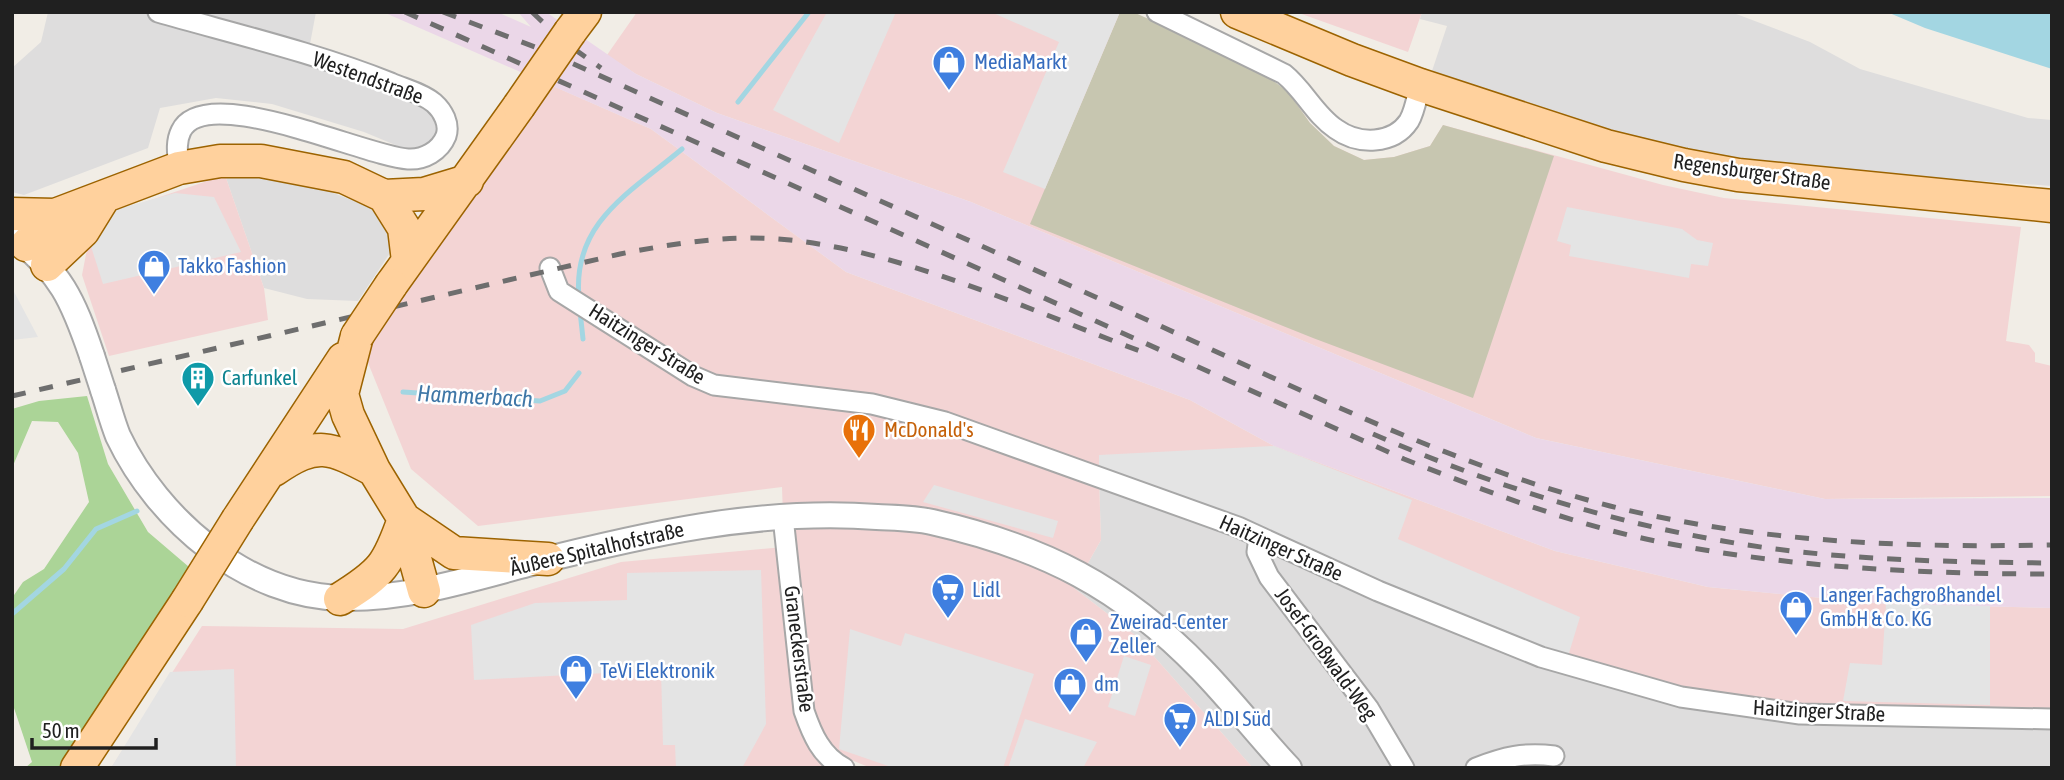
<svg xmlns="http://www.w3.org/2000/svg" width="2064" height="780" viewBox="0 0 2064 780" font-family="'Asap Condensed',sans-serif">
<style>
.residential{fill:#dedddd}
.commercial{fill:#f3d4d4}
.industrial{fill:#ebd7e8}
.construction{fill:#c7c6b0}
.forest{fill:#abd497}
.parking{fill:#e4e4e4}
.water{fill:#a3d6e2}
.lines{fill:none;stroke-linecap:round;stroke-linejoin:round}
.stream{stroke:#a3d6e2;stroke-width:5}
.minor-casing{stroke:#a7a7a7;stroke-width:23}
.tertiary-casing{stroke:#a7a7a7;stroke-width:28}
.primary-casing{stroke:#9c6300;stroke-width:35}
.minor{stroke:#fff;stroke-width:19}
.tertiary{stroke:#fff;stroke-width:24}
.primary{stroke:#ffd19d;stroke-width:32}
.rail{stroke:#6e6e6e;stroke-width:5;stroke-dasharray:14 14;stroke-linecap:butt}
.tertiary-bridge-casing{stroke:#a7a7a7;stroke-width:28;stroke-linecap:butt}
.primary-bridge-casing{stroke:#9c6300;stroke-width:35;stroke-linecap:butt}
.tertiary-bridge{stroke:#fff;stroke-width:24}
.primary-bridge{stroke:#ffd19d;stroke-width:32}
.labels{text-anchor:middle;stroke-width:5;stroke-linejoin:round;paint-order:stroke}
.shop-label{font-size:21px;fill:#366cbe;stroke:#fff;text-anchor:start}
.street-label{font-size:21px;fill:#202020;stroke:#fff}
.culture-label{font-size:21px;fill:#0d838f;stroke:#fff;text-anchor:start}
.food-label{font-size:21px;fill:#c56008;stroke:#fff;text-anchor:start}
.water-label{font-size:23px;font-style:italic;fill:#3f77a7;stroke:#fff}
</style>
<rect width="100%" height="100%" fill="#f1ede6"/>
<path class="residential" d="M48,12H316L307,60L416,102L433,113L438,128L428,147L405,149L364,132L272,104L216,98L160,108L148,148L24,195L12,192V68L41,42Z
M1422,12H1731L1810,42L1860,69L2028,118L2052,120V186L1882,174L1684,152L1638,143L1432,71L1447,26L1420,19Z
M225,175L307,183L370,207L390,234V253L358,301L307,299L264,288Z
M1099,478L2052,718V768H1253L1135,635L1074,588L1101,540Z"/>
<path class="commercial" d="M637,12H1133L1288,92L1310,123L1334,146L1364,160L1394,157L1430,146L1443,125L1663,185L1724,198L2021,227L2006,341L2029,345L2035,353V362L2052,366V496L1825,499L1536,438L971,202L717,113L636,74L607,55Z
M1296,12H1422L1408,52Z
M537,79L651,129L846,272L1190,400L1274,446L1555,551L1708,587L1886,604L2052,608V718L1766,710L1565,666L1099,479L1101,540L1074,588L1135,635L1253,768H871L849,759L817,768H111L202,626L403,629L621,562L784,547L782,487L478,526L411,469L358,338Z
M225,175L264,288L268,320L109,356L82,275L88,244L145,202Z"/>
<path class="industrial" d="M383,12H497L531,27L518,12H546L636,74L717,113L971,202L1536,438L1825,499L2052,498V608L1886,604L1708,587L1555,551L1274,446L1190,400L846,272L651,129Z"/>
<path class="construction" d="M1120,12H1133L1254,66L1288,92L1310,123L1334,146L1364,160L1394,157L1430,146L1443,125L1554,156L1473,398L1313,338L1030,224Z"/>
<path class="forest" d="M87,396L108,464L148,532L189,567L64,768H25L32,762L12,702V598L23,582L44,569L89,502L78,453L58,422L32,421L12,468V409L39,401Z"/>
<path class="parking" d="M827,12H896L839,143L773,110Z
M991,12H1120L1045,189L1003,172L1059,42Z
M175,193L214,197L241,252L103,284L88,237L118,209Z
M1567,207L1682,229L1697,240L1713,243L1708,266L1691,264L1689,278L1569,256L1571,245L1557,241Z
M12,288L38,337L12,340Z
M1274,446L1412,500L1398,539L1580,617L1565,666L1099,478V455Z
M934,485L1058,521L1053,538L923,502Z
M761,570L766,724L742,768H676L675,745H663L661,670L474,680L471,625L535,603L627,600V573Z
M1886,604L1990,606V705L1843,701L1850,663L1882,665Z
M850,629L901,646L905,633L1034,674L1003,768H894L839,749Z
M1124,656L1151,665L1135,716L1108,707Z
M234,669L236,768H111L170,672Z
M1025,719L1097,742L1083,768H1008Z"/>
<path class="water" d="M1887,12H2052V69L1925,28Z"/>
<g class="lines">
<path class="stream" d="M738,102L809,12
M579,298C572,222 631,192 682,149
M580,311L583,339
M403,392L540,401L565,391L579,373
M12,614L64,569L96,529L137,511"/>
<defs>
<path id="minor" d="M158,12C235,34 316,53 391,83C405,89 422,93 434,103C443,111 450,124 446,136C440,151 424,160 408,159C367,157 205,81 181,131C175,143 178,156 179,168
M1157,12L1284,74C1304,90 1315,115 1336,129C1358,145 1393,145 1409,121C1415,111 1417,96 1420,85
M550,268L559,291L693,376L714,385L872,404L945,422L1238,527L1378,591L1541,657L1681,697L1800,714L2052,719
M783,517L804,711C812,734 821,756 844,768
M1259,537L1257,552L1269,577L1369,709L1404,768
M1476,768C1504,757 1525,752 1554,756"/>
<path id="tertiary" d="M12,235C61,272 73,300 92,356
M103,390C108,405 112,421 118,436C158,520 247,597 344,598C407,599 467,580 528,564C642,535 758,508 877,517C895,518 914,518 932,522C1043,547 1122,587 1201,669C1232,701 1259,736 1289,768"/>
<path id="primary" d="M1237,12L1352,60L1420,85L1606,146L1684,165L1738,175L2052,206
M570,32L585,12
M384,196L404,228L408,261
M12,214L55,215L179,168L220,161H261L344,177L384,196L424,194L467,181
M26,245L55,215
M47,265L83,231L104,197
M391,285L519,106
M357,336L342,394L348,415L374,470L404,519L424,591
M274,470C317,440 330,447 374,470
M238,519L343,359
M404,519L454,553L548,559
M340,599C382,573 388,565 404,519
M77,768L187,601"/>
</defs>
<use href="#minor" class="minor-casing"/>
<use href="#tertiary" class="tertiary-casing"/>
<use href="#primary" class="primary-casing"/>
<use href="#minor" class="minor"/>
<use href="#tertiary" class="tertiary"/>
<use href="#primary" class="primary"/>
<path class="rail" d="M405,12L1404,459C1483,490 1563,521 1646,539C1779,567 1916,574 2052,574
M443,12L540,49C742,139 943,229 1145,319C1297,388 1448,464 1610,506C1756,542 1902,548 2052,545
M532,12L563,41L601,68
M12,396L620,254C676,243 732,234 790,240C904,252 1032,311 1140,351
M1373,434C1486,483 1602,520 1723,541C1830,560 1943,562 2052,563"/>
<defs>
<path id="tertiary-bridge" d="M92,356L103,390"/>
<path id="primary-bridge" d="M519,106L570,32
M357,336L391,285
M187,601L238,519"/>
</defs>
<use href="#tertiary-bridge" class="tertiary-bridge-casing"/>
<use href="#primary-bridge" class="primary-bridge-casing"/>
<use href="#tertiary-bridge" class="tertiary-bridge"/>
<use href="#primary-bridge" class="primary-bridge"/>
</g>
<defs>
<symbol id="shop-pin" viewBox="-11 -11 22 30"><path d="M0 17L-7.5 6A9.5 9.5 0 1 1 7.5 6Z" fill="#3f7fe0" stroke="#fff"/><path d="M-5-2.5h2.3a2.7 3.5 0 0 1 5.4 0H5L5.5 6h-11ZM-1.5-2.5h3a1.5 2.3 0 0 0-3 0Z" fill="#fff"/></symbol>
<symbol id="building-pin" viewBox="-11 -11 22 30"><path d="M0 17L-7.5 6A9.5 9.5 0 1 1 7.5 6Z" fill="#0f9aa8" stroke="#fff"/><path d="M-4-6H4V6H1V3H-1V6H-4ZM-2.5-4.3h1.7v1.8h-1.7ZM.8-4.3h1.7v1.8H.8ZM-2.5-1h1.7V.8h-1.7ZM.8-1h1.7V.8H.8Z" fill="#fff"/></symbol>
<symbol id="restaurant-pin" viewBox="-11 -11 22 30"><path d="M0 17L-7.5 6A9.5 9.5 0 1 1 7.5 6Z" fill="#e8710a" stroke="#fff"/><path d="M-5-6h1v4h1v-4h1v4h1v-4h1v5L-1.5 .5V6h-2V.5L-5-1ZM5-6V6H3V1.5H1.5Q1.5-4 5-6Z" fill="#fff"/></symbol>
<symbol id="supermarket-pin" viewBox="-11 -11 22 30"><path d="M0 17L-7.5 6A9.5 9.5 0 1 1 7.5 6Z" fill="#3f7fe0" stroke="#fff"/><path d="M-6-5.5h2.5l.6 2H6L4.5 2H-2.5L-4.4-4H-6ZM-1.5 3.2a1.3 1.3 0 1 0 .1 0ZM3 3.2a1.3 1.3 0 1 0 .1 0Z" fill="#fff"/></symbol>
</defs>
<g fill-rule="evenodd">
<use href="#shop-pin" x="930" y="43" width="38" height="52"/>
<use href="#shop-pin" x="135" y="247" width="38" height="52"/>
<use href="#building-pin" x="179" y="359" width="38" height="52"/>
<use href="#restaurant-pin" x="840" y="411" width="38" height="52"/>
<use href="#supermarket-pin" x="929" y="571" width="38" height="52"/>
<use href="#shop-pin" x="1777" y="588" width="38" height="52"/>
<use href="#shop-pin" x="1067" y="615" width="38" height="52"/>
<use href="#shop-pin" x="557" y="652" width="38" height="52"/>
<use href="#shop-pin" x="1051" y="665" width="38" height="52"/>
<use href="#supermarket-pin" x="1161" y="700" width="38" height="52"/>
</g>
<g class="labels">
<g class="shop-label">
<text x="974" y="69">MediaMarkt</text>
<text x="178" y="273">Takko Fashion</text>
<text x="972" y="597">Lidl</text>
<text x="1820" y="602">Langer Fachgroßhandel<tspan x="1820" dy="24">GmbH &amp; Co. KG</tspan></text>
<text x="1110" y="629">Zweirad-Center<tspan x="1110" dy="24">Zeller</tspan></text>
<text x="600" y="678">TeVi Elektronik</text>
<text x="1094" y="691">dm</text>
<text x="1204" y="726">ALDI Süd</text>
</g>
<g class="street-label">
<text transform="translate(368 78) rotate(20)" y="7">Westendstraße</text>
<text transform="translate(1752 172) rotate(8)" y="7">Regensburger Straße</text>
<text transform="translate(647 344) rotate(32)" y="7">Haitzinger Straße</text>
<text transform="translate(1281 548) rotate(24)" y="7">Haitzinger Straße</text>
<text transform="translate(597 549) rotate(-13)" y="7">Äußere Spitalhofstraße</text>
<text transform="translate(799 649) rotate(83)" y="7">Graneckerstraße</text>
<text transform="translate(1326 654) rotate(54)" y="7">Josef-Großwald-Weg</text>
<text transform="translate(1819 711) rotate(3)" y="7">Haitzinger Straße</text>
</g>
<g class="culture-label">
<text x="222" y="385">Carfunkel</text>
</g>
<g class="food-label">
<text x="884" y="437">McDonald's</text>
</g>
<g class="water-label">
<text transform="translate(475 396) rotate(3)" y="8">Hammerbach</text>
</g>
</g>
<rect width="2064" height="780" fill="none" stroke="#202020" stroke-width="28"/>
<path d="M32 738v10h124v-10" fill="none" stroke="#202020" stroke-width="3.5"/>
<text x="42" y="738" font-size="21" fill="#202020" stroke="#ffffff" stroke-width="5" paint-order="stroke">50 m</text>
</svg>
